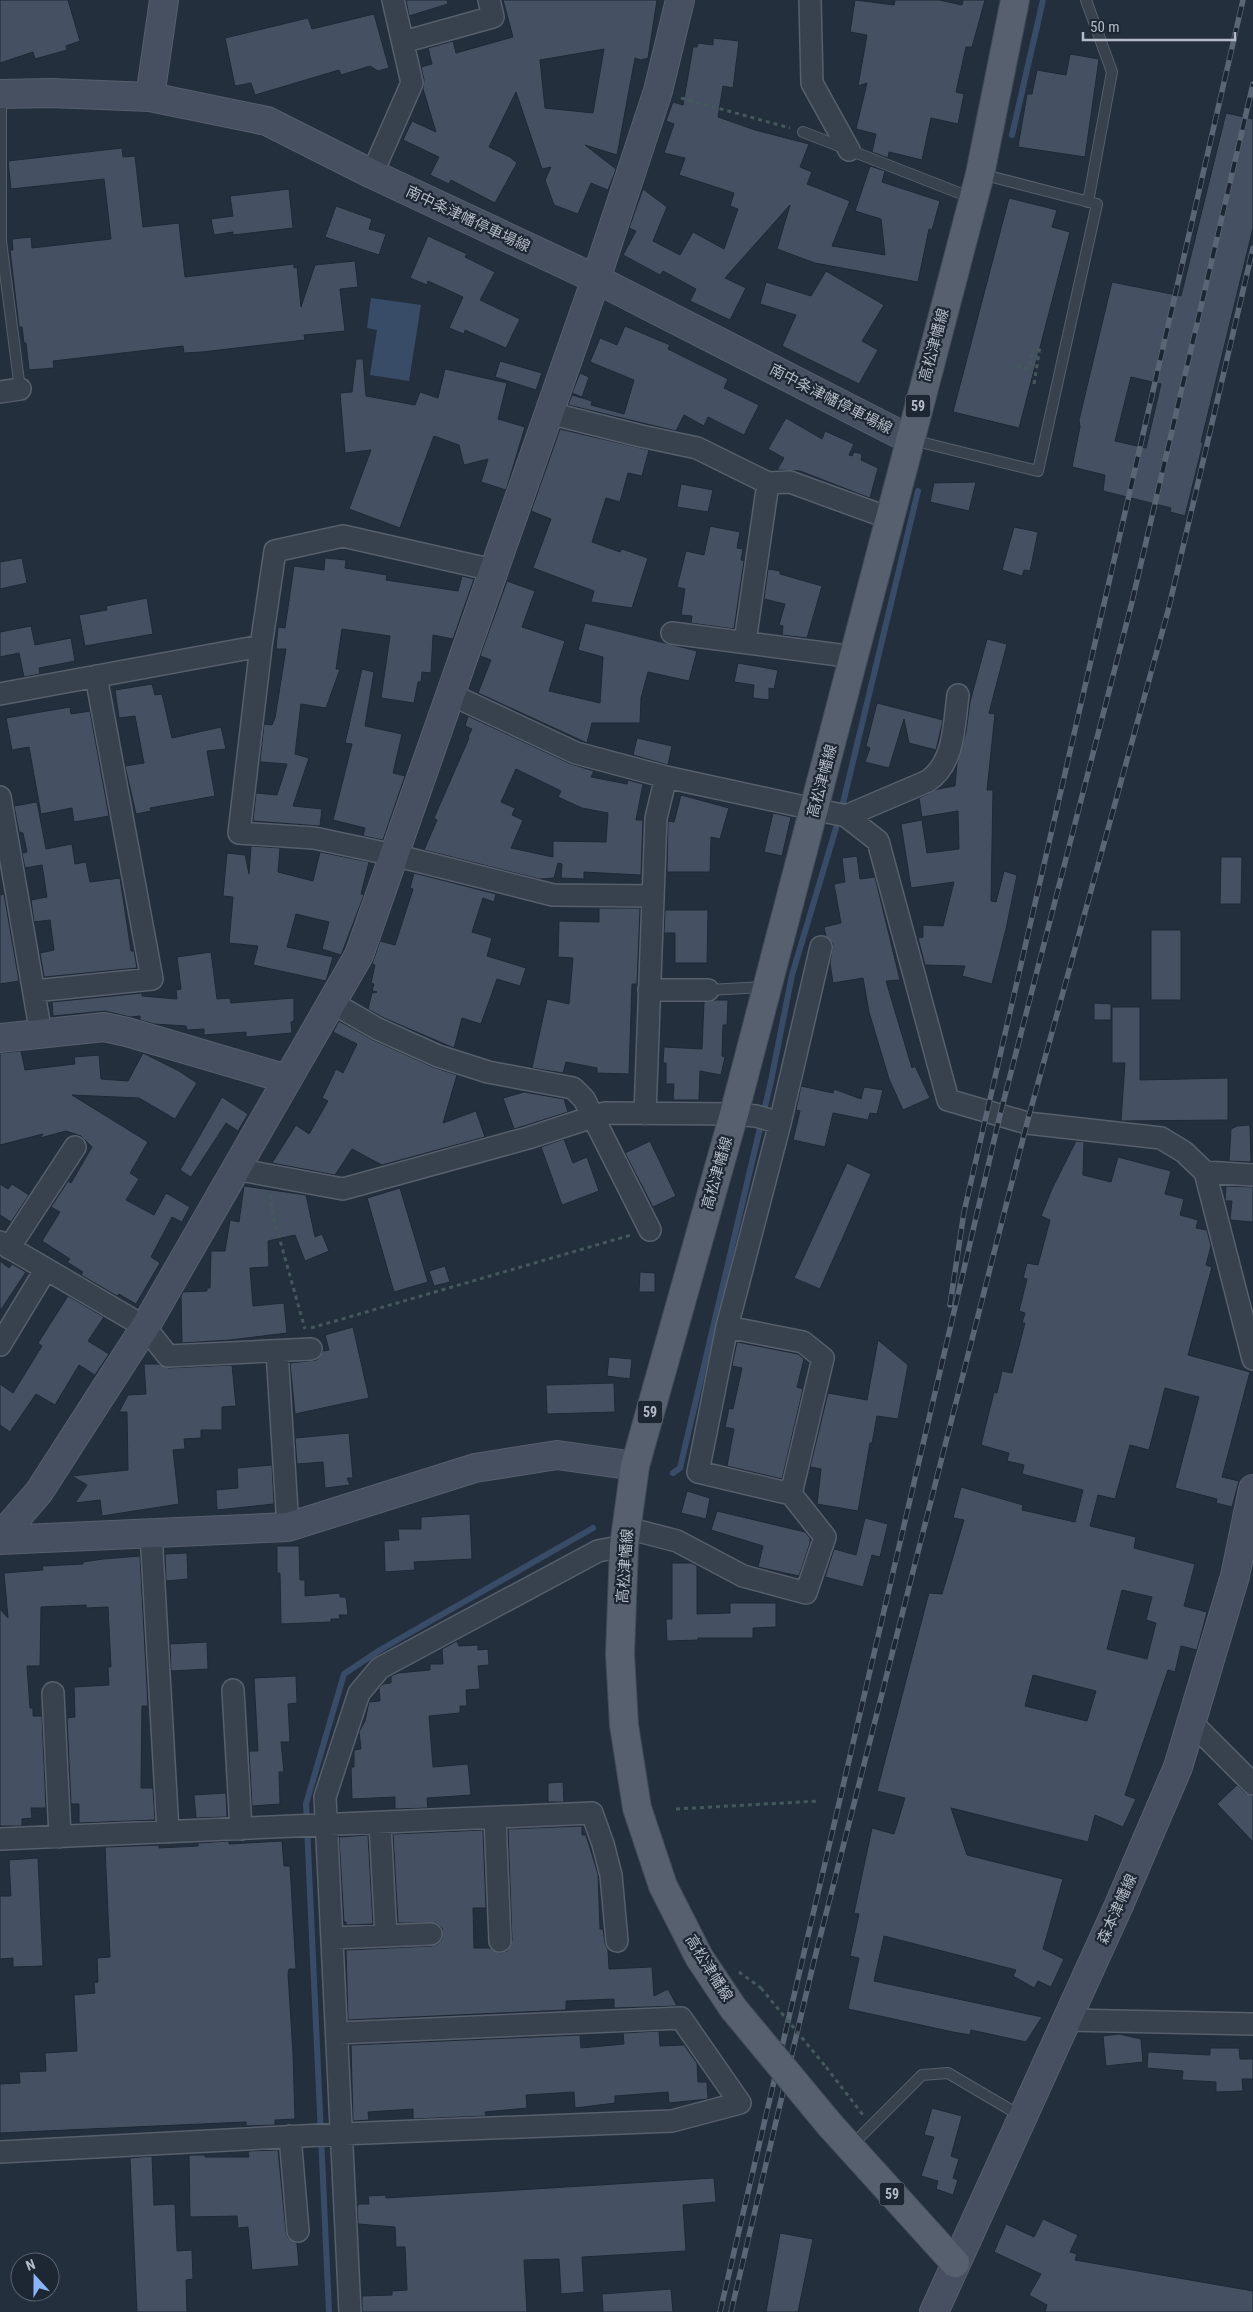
<svg xmlns="http://www.w3.org/2000/svg" width="1253" height="2312" viewBox="0 0 1253 2312" font-family="'Roboto Condensed','Noto Sans JP',sans-serif">
<style>
.water{fill:#394c67}
.lines{fill:none;stroke-linecap:round;stroke-linejoin:round}
.stream{stroke:#394c67;stroke-width:6}
.building{fill:#455162;stroke:#1f2835;fill-rule:evenodd}
.lane-casing{stroke:#565f6c;stroke-width:12}
.street-casing{stroke:#565f6c;stroke-width:24}
.secondary-casing{stroke:#565f6c;stroke-width:30}
.primary-casing{stroke:#414a57;stroke-width:30}
.path{stroke:#44595c;stroke-width:3;stroke-dasharray:4 4;stroke-linecap:butt}
.lane{stroke:#38414e;stroke-width:10}
.street{stroke:#38414e;stroke-width:21}
.secondary{stroke:#465061;stroke-width:28}
.primary{stroke:#56606e;stroke-width:28}
.rail-casing{stroke:#5a6575;stroke-width:5.5}
.rail{stroke:#1d2633;stroke-width:4;stroke-dasharray:11;stroke-linecap:butt}
.primary-bridge-casing{stroke:#414a57;stroke-width:30;stroke-linecap:butt}
.path-bridge{stroke:#44595c;stroke-width:3;stroke-dasharray:4 4;stroke-linecap:butt}
.primary-bridge{stroke:#56606e;stroke-width:28}
.labels{text-anchor:middle;stroke-width:4.5;stroke-linejoin:round;paint-order:stroke}
.shield{fill:#1d2633;stroke:#878f9c;stroke-width:1}
.shield-label{font-size:14px;font-weight:bold;fill:#b4bcc9}
.street-label{font-size:15px;fill:#b4bcc9;stroke:#1d2633}
</style>
<rect width="100%" height="100%" fill="#242f3e"/>
<path class="water" d="M371,298L421,305L409,381L370,375L377,330L367,328Z"/>
<g class="lines">
<path class="stream" d="M1012,135L1043,0
M843,803L918,491
M673,1473L680,1468L771,1081L792,975L836,828
M329,2312L306,1804L344,1674L380,1650L593,1528"/>
</g>
<path class="building" d="M0,0H68L80,41L66,46L67,50L35,59L33,52L0,63Z
M406,0H447L448,4L409,16Z
M503,0H657L648,58L641,60L635,58L617,155L585,145L616,169L614,175L608,190L591,183L578,214L554,205L545,180L551,167L542,169L516,92L489,147L510,157L517,163L495,203L451,180L449,184L430,175L439,157L403,140L412,121L436,132L423,89L424,80L421,67L432,64L428,48L453,41L456,53L513,37ZM604,49L593,113L545,108L540,60Z
M855,0L894,5L895,0H939L962,5L963,0H985L972,47H966L956,92L964,94L958,124L931,118L922,160L889,152L888,158L872,152L876,134L856,129L867,83L858,86L867,35L850,32Z
M374,14L389,68L378,71L370,66L341,75L339,70L255,95L251,83L235,86L225,38L308,18L312,29Z
M713,38L739,41L733,88L723,86L718,117L755,130L809,144L800,167L812,172L807,184L850,201L832,246L885,255L881,219L855,211L870,166L885,171L882,182L940,201L932,230L929,229L918,282L815,263L777,249L790,205L725,278L746,288L730,320L690,301L696,289L663,271L660,275L623,255L636,231L629,228L643,189L667,207L653,241L680,255L693,232L724,249L738,209L730,206L734,193L679,175L685,158L664,153L674,124L666,121L673,102L683,105L693,47H697L698,43L713,45Z
M1070,54L1099,59L1085,157L1018,147L1027,94H1032L1037,70L1066,75Z
M1226,113L1253,119V228L1201,442L1203,443L1185,516L1170,512L1171,508L1103,491L1105,475L1072,467L1080,427L1079,420L1112,282L1181,296ZM1131,377L1161,384L1146,448L1115,441Z
M122,148L123,157L135,156L143,227L179,223L185,277L294,264V268L297,267L301,307L315,265L355,261L358,287L340,289L345,331L304,335L305,340L202,352L184,353L183,346L53,361L54,368L29,370L26,343H24L22,327H19L10,250H13L12,239L31,237L32,248L111,239L104,179L11,189L8,161Z
M289,189L293,228L233,235V232L214,235L211,219L233,216L230,196Z
M1009,198L1057,210L1052,227L1070,232L1019,428L953,412Z
M336,206L372,219L369,229L386,234L379,255L325,237Z
M428,236L467,254L465,257L495,272L480,300L520,319L506,348L465,330L464,334L449,328L463,297L428,281L427,285L410,278Z
M826,271L884,305L862,341L878,350L859,384L782,346L796,315L760,304L766,282L811,296Z
M625,326L670,345L668,349L728,379L724,388L759,405L744,435L708,417L704,426L684,415L676,431L568,405L572,395L592,401L591,405L624,414L634,380L590,362L600,338L617,345Z
M356,359H363L366,396L415,405L420,392L438,398L445,369L507,383L498,419L525,427L506,490L481,482L488,459L464,465L459,445L434,436L400,528L349,509L371,450L345,453L340,393L352,392Z
M500,361L542,373L536,390L495,377Z
M580,373L589,377L582,397L572,393Z
M786,418L822,439L825,431L854,444L849,455L852,456L854,452L862,454L861,460L878,468L870,498L800,471L777,470L784,458L768,449Z
M560,429L649,450L642,476L628,473L620,502L606,498L592,542L620,552L622,549L648,558L632,608L591,602L594,591L533,568L551,519L531,511Z
M976,482L969,511L930,502L934,483Z
M681,484L713,490L708,512L677,507Z
M710,526L740,532L737,548L743,549L741,560L744,561L734,629L691,623L692,616L681,615L685,589L677,587L686,551L704,555Z
M1014,527L1038,532L1030,571L1024,570L1022,576L1002,570Z
M22,558L27,583L0,589V562Z
M325,558L346,560L345,568L387,575L386,580L458,591L462,576L474,579L453,639L433,635L431,673L422,672L421,682H418L414,703L381,698L390,636L342,629L336,669H340L326,708L301,704L295,754L309,758L293,806L322,809L320,826L253,821L256,793L277,795L287,764L260,762L264,724L272,725L275,718L286,649H276L278,627L285,628L294,566L324,570Z
M768,569L780,571V574L822,586L807,638L782,635L783,626L779,625L785,604L764,599Z
M507,581L535,591L522,627L565,641L549,691L600,703L603,657L578,650L585,623L697,651L689,681L648,672L641,698L640,723H592L587,743L478,693L491,660L480,656Z
M147,598L153,634L85,646L79,615L107,610L106,606Z
M31,626L35,645L71,638L75,661L39,668L40,674L24,677L19,653L0,657V632Z
M987,639L1007,644L989,713L995,714L987,790H993L991,901L996,902L1004,871L1017,875L1006,929L992,984L962,976L965,966L925,965L918,938L923,937V925L943,926L954,882L911,888L901,824L922,820L927,853L959,849L958,811L922,817L919,798L938,789L955,786L957,764L966,732L970,702Z
M738,663L778,670L774,689L769,688V700L753,698L754,685L734,682Z
M362,669L374,672L365,726L402,734L393,773L405,776L383,840L363,836L365,828L333,820L352,744L345,743Z
M152,684L155,695L162,694L172,738L221,727L226,749L207,751L215,796L150,808L151,811L136,814L125,766L144,763L135,716L119,718L115,690Z
M877,703L943,720L936,750L909,743L904,719L889,768L865,762L870,748L866,746Z
M70,707L71,714L90,711L109,816L74,822L72,808L41,814L29,747L12,750L6,718Z
M468,716L571,764L594,771L591,777L627,784L628,780L643,784L636,820H643L641,875L584,872V879L561,878L562,864L558,863L554,878L539,879L424,850L437,820L434,818L469,738L468,737L472,729L465,726ZM516,769L561,791L558,797L582,808L608,813L606,842L553,841V857L511,848L523,820L512,815L515,808L501,802Z
M637,738L672,746L668,765L633,755Z
M681,795L729,808L720,839L711,837L710,872H667L668,821L674,822Z
M37,802L46,849L72,844L75,864L86,862L90,882L120,878L131,951H134L137,968L44,977L40,953L54,950L50,920L34,922L31,900L47,897L42,865L25,868L22,853L27,852L23,833L19,832L14,806Z
M773,813L791,817L782,856L764,852Z
M251,846L280,848L278,872L313,881L320,852L369,862L361,894L364,895L341,955L322,949L329,922L296,914L287,947L333,957L326,981L253,965L258,946L229,943L233,897L223,896L227,853L245,855L249,874Z
M857,856L860,879L875,877L900,980L886,981L912,1068L915,1066L930,1098L903,1110L889,1079L869,1012L863,978L833,983L830,963L833,944L826,936L824,927L841,923L834,884L845,882L842,858Z
M1221,857H1242L1241,904H1220Z
M414,873L496,894L494,902L483,898L472,932L492,938L487,956L526,968L520,986L497,979L481,1024L462,1018L454,1048L384,1018L368,1009L372,993L377,992L372,991L374,984L371,983L375,965L372,964L380,941L395,945L413,889L410,888Z
M4,894L19,981L0,984V895Z
M599,908H640L637,984H632L629,1074L597,1073V1068L566,1062L563,1073L532,1068L547,999L569,1004L573,958L558,957L559,921L599,922Z
M665,910H708L707,963H675V933H664Z
M1151,930H1181V1000H1151Z
M211,952L217,999L230,998L231,1003L294,998V1021L291,1022L292,1033L246,1037V1032L204,1035V1029L187,1030L186,1026L154,1024L140,1020V1016L130,1017L105,1011L53,1016L52,1002L142,993V996L177,999L176,990L181,989L177,957Z
M715,1000H728L727,1025H723L722,1056L725,1057L721,1075L700,1071L699,1100H673L674,1084H666V1063H663L664,1047L702,1049L704,1002Z
M1094,1003L1111,1004V1020H1094Z
M1112,1007H1140V1080L1228,1078V1120L1121,1121L1125,1063H1112Z
M339,1021L373,1040L433,1067L457,1075L443,1123L476,1111L485,1137L382,1165L352,1149L335,1175L272,1163L296,1125L309,1134L328,1101L322,1098L336,1069L343,1073L357,1044L333,1032Z
M21,1051L25,1070L75,1064L74,1057L99,1055L101,1079L128,1081L143,1053L179,1071L197,1083L175,1119L139,1098L72,1095L148,1142L130,1173L139,1179L126,1200L154,1215L166,1193L190,1207L182,1222L172,1217L151,1257L160,1263L136,1304L119,1294L117,1296L81,1275L83,1272L67,1262L70,1259L42,1241L60,1212L51,1207L68,1181L71,1183L92,1147L81,1136L66,1131L40,1138L43,1134L0,1145V1053Z
M801,1086L833,1093L834,1089L861,1099L864,1087L883,1090L877,1114L870,1113L868,1120L833,1113L825,1147L793,1140L800,1111L796,1110Z
M524,1092L564,1099L568,1112L514,1129L503,1098Z
M222,1097L248,1114L238,1131L226,1123L191,1177L180,1170Z
M1250,1125L1251,1162L1229,1161L1231,1129L1237,1126Z
M564,1139L573,1163L587,1157L599,1191L562,1205L541,1147Z
M650,1141L676,1196L653,1207L625,1153Z
M1076,1141L1084,1142L1083,1175L1111,1182L1118,1157L1171,1171L1165,1194L1184,1199L1180,1215L1198,1220L1196,1228L1207,1230L1211,1246L1206,1265L1212,1267L1188,1355L1250,1372L1222,1477L1239,1481L1232,1507L1216,1503L1217,1499L1175,1488L1199,1397L1165,1388L1149,1450L1130,1445L1115,1499L1098,1495L1090,1526L1136,1537L1134,1548L1195,1564L1184,1606L1207,1612L1197,1650L1181,1646L1175,1672L1168,1670L1125,1795L1136,1799L1123,1827L1095,1815L1088,1842L951,1808L967,1855L1063,1879L1043,1949L1064,1959L1051,1987L1038,1981L1034,1988L1013,1976L1016,1970L884,1936L874,1981L1042,2017L1026,2042L971,2030L970,2035L953,2032L848,2009L859,1958L850,1956L859,1914L854,1913L872,1828L894,1834L905,1798L877,1791L926,1604L929,1593L942,1594L964,1520L953,1518L961,1487L1023,1505L1022,1510L1075,1522L1083,1490L1022,1474L1024,1465L1007,1461L1009,1453L981,1445L994,1392L997,1393L1002,1371L1012,1373L1025,1323H1022L1025,1313L1019,1311L1027,1279L1023,1278L1027,1263L1038,1265L1050,1220L1041,1216L1052,1189ZM1122,1590L1152,1597L1146,1620L1156,1623L1147,1659L1107,1649ZM1033,1675L1096,1691L1087,1721L1025,1706Z
M847,1163L871,1174L820,1289L794,1278Z
M0,1184L8,1189L12,1184L29,1195L11,1222L0,1215Z
M244,1186L306,1195L315,1237L322,1234L329,1251L305,1261L295,1235L268,1241L269,1267L250,1268L253,1306L284,1303L287,1333L230,1340L182,1343L181,1296L183,1292L207,1291V1288H210L211,1251H225L230,1220L239,1222Z
M1226,1186L1253,1187V1222L1230,1220L1232,1201H1225Z
M400,1188L428,1282L394,1292L367,1198Z
M0,1261L9,1268L12,1264L26,1272L0,1311Z
M445,1266L450,1282L434,1286L429,1271Z
M640,1272L655,1273V1292H639Z
M68,1296L104,1317L88,1341L109,1354L95,1375L79,1365L55,1405L36,1394L10,1432L0,1425V1384L13,1393L42,1346L38,1343Z
M353,1327L369,1398L295,1414L290,1363L317,1360L323,1351L329,1350L325,1335Z
M878,1340L908,1365L898,1419L877,1416L872,1443H870L858,1511L817,1504L821,1469L810,1467L828,1393L867,1400Z
M737,1342L798,1354L804,1359L797,1387L803,1389L782,1479L727,1466L734,1429L725,1427L729,1408L733,1409L742,1368L732,1366Z
M609,1357L632,1359L630,1379L607,1376Z
M144,1364H158L169,1368L232,1365L236,1406L222,1407V1430H201V1438L184,1439L185,1449L173,1450L179,1504L102,1516L100,1500L75,1503L87,1485L72,1476L128,1470L127,1412H119L128,1395L146,1394Z
M614,1383L615,1412L547,1414L546,1385Z
M349,1433L353,1478H347L350,1485L325,1488L323,1462L297,1464L295,1438Z
M272,1465L274,1504L217,1510L216,1490L238,1488L237,1468Z
M687,1491L710,1498L706,1519L681,1513Z
M717,1511L805,1532L810,1538V1543L799,1576L758,1567L763,1546L711,1530Z
M470,1514L472,1559L414,1562L415,1570L385,1572L384,1541L399,1540L398,1529H421V1517Z
M865,1518L888,1524L880,1557L872,1555L863,1587L825,1577L834,1549L856,1555Z
M277,1546H299L300,1580H305V1596L340,1593V1597H346L348,1615H339L340,1619H331V1622L281,1624L280,1573H277Z
M187,1553L188,1579L166,1581L165,1554Z
M140,1556L148,1706H142L141,1788H153L155,1820L79,1823V1804H71L67,1718L75,1717L74,1687L109,1685L108,1667H111L108,1607L86,1608V1605L41,1607L40,1666H27L30,1708H33V1716H42L46,1808H31L32,1818L22,1819V1826H0V1609L8,1618L4,1573L43,1570L42,1566L83,1564V1562L103,1559Z
M672,1563H692L697,1566V1614L730,1613V1603H776V1627L753,1628V1638H698V1640L667,1641L666,1619H672Z
M457,1641L459,1646L478,1645V1650L488,1649L489,1665L478,1666L480,1689L466,1690L467,1706H460V1713L429,1716L433,1767L468,1764L471,1795L427,1798L428,1808L395,1809V1797L352,1799L351,1767H354V1750L361,1749L359,1732L365,1721L369,1702L380,1701L379,1688L383,1684L391,1683V1676L398,1673L430,1670V1664H443L442,1649Z
M207,1642L208,1669L171,1671L170,1644Z
M296,1676L297,1703L288,1704L290,1742H281L284,1772H279L280,1804L252,1806L249,1751H258L254,1678Z
M563,1782L564,1802H548V1783Z
M1237,1785L1245,1793L1253,1796V1842L1217,1804Z
M226,1793L227,1817L196,1818L194,1795Z
M582,1826V1835H586L598,1874L600,1929H603L605,1943L608,1950L609,1969L652,1967L654,1996L668,1989L677,2006L614,2008V1999L566,2001V2010L348,2020L346,1950L432,1946L438,1944L442,1939V1928L436,1923H398L393,1834L483,1830L486,1908H473L474,1948H490L500,1953L507,1951L512,1940L508,1829Z
M368,1835L373,1924L346,1925V1922H344L339,1837Z
M229,1841V1844L282,1841L284,1866H290L296,1969H289L288,1974L293,2053L295,2119L275,2120V2125L246,2126V2122L0,2133V2084L20,2083L19,2072L46,2071L45,2053L77,2051L74,1995L95,1993L94,1983L98,1982L97,1958L110,1957L105,1847L159,1845V1848L198,1846V1843Z
M38,1858L43,1966L13,1967V1958L0,1959V1896H11L9,1860Z
M659,2031L660,2046L684,2045L697,2063L698,2082H707L708,2099L669,2103L668,2092L615,2096V2103L575,2108L574,2092L526,2095L527,2108L485,2112L486,2116L413,2119V2109L368,2112L369,2120L353,2121L351,2045L580,2035L581,2048L624,2044L623,2033Z
M1119,2034L1141,2039L1143,2062L1106,2066L1103,2036Z
M1210,2048H1239L1240,2059H1253V2079H1242L1243,2091L1216,2092V2082L1182,2080L1183,2071L1147,2068L1148,2052L1210,2055Z
M932,2108L962,2116L951,2156L959,2159L953,2178L958,2180L953,2195L936,2189L938,2181L921,2176L934,2137L924,2135Z
M278,2150L286,2232L288,2238L297,2243L299,2266L252,2270L248,2227L238,2228L237,2216L190,2217L189,2155H205V2157H249L248,2151Z
M152,2156L154,2205L175,2204L177,2251L192,2250L193,2279L186,2280L187,2312H137L130,2158Z
M714,2178L716,2202L683,2205L686,2251L582,2257L584,2292L561,2294L559,2259L524,2260L527,2312H362V2296L392,2295V2291L407,2290L405,2247H396L395,2227L358,2224L357,2207L359,2204H369L368,2196L386,2195V2198Z
M1043,2219L1078,2235L1070,2252L1077,2254L1075,2260L1253,2291V2312H1045L1047,2305L1029,2295L1041,2274L994,2252L1006,2224L1034,2237Z
M780,2233L813,2239L798,2312H766Z
M671,2289L673,2312H603L602,2294Z"/>
<g class="lines">
<defs>
<path id="lane" d="M1086,0L1112,72L1088,202
M1,96V241L20,389
M803,132L972,198
M912,440L1038,471L1097,204L981,174
M708,990L765,987
M850,2147L922,2075L948,2073L1021,2116"/>
<path id="street" d="M810,0L812,83L849,150
M403,42L493,17L489,0
M372,174L412,83L393,0
M0,392L20,389
M549,413L641,436L697,448L768,483L790,482L889,518
M493,570L343,536L275,551L261,646L239,833L314,838L394,855L553,895L653,896
M672,633L854,657
M745,642L768,483
M0,694L261,646
M450,694L576,753L666,777L846,816L878,841L948,1100L1027,1123L1161,1138L1184,1152L1205,1172L1253,1359
M0,797L41,1034
M846,816L928,781C955,762 954,724 958,695
M649,990H708
M34,991L152,979L96,676
M331,1002L378,1029L438,1056L488,1072L573,1088L584,1099L650,1230
M645,1114L656,818L666,777
M235,1169L343,1189L528,1138L605,1113L734,1114L756,1116L780,1123
M1205,1172L1253,1175
M0,1242L145,1327L168,1356L311,1349
M9,1248L75,1147
M0,1345L46,1269
M277,1351L288,1527
M791,1494L698,1472L727,1327L780,1123L821,947
M627,1528L677,1541L743,1576L806,1593L825,1537L791,1494L823,1358L803,1342L727,1327
M151,1533L168,1832
M233,1690L241,1829
M53,1693L60,1837
M1191,1722L1253,1784
M495,1818L500,1941
M380,1824L386,1936
M0,1839L592,1813L603,1844L611,1875L617,1941
M332,1938L431,1934
M1068,2020L1253,2024
M290,2136L298,2231
M0,2152L341,2134L672,2121L740,2103L681,2018L337,2033
M350,2312L325,1797L359,1693L380,1668L598,1551L624,1546"/>
<path id="secondary" d="M0,94L51,93L150,97L267,121L372,174L596,279L909,439
M150,97L164,0
M0,1038L104,1027L127,1032L287,1079
M0,1537L39,1492L145,1327L359,955L596,279L658,91L680,0
M0,1540L288,1527L475,1468L557,1455L635,1466
M934,2312L1119,1905L1178,1767L1235,1576L1253,1489"/>
<path id="primary" d="M733,2008L699,1957L663,1886L637,1808L624,1725L620,1654L624,1546L635,1466L734,1114L980,174L1015,0
M830,2125L955,2263"/>
</defs>
<use href="#lane" class="lane-casing"/>
<use href="#street" class="street-casing"/>
<use href="#secondary" class="secondary-casing"/>
<use href="#primary" class="primary-casing"/>
<path class="path" d="M681,98L790,128
M1017,366L1029,369L1031,356L1038,357
M1034,384L1040,346
M271,1195L272,1212L305,1329
M311,1328L631,1235
M676,1809L819,1801
M739,1972L761,1988
M826,2067L863,2115"/>
<use href="#lane" class="lane"/>
<use href="#street" class="street"/>
<use href="#secondary" class="secondary"/>
<use href="#primary" class="primary"/>
<defs>
<path id="rail" d="M950,1305L964,1212L1243,0
M720,2312L1000,1115L1132,602L1253,84
M731,2312L813,1965L1027,1123L1168,611L1253,248"/>
</defs>
<use href="#rail" class="rail-casing"/>
<use href="#rail" class="rail"/>
<defs>
<path id="primary-bridge" d="M733,2008L830,2125"/>
</defs>
<use href="#primary-bridge" class="primary-bridge-casing"/>
<path class="path-bridge" d="M761,1988L826,2067"/>
<use href="#primary-bridge" class="primary-bridge"/>
</g>
<g class="labels">
<g class="shield">
<rect x="905.5" y="394.5" width="25" height="23" rx="4"/>
<rect x="637.5" y="1400.5" width="25" height="23" rx="4"/>
<rect x="879.5" y="2182.5" width="25" height="23" rx="4"/>
</g>
<g class="shield-label">
<text x="918" y="411">59</text>
<text x="650" y="1417">59</text>
<text x="892" y="2199">59</text>
</g>
<g class="street-label">
<text transform="translate(468 219) rotate(25)" y="5">南中条津幡停車場線</text>
<text transform="translate(934 345) rotate(-75)" y="5">高松津幡線</text>
<text transform="translate(831 399) rotate(27)" y="5">南中条津幡停車場線</text>
<text transform="translate(822 781) rotate(-75)" y="5">高松津幡線</text>
<text transform="translate(717 1173) rotate(-74)" y="5">高松津幡線</text>
<text transform="translate(625 1566) rotate(-86)" y="5">高松津幡線</text>
<text transform="translate(1117 1909) rotate(-66)" y="5">森本津幡線</text>
<text transform="translate(709 1968) rotate(58)" y="5">高松津幡線</text>
</g>
</g>
<g transform="translate(35 2277) rotate(339)"><circle r="24" fill="#1d2633" stroke="#59626f"/>
<path d="M0-4L9 19L0 12L-9 19Z" fill="#8ab4f8"/>
<text y="-8" font-size="14" font-weight="bold" text-anchor="middle" fill="#b4bcc9">N</text>
</g>
<path d="M1083 32v8h152v-8" fill="none" stroke="#b4bcc9" stroke-width="2.5"/>
<text x="1090" y="32" font-size="15" fill="#b4bcc9" stroke="#1d2633" stroke-width="4" paint-order="stroke">50 m</text>
</svg>
